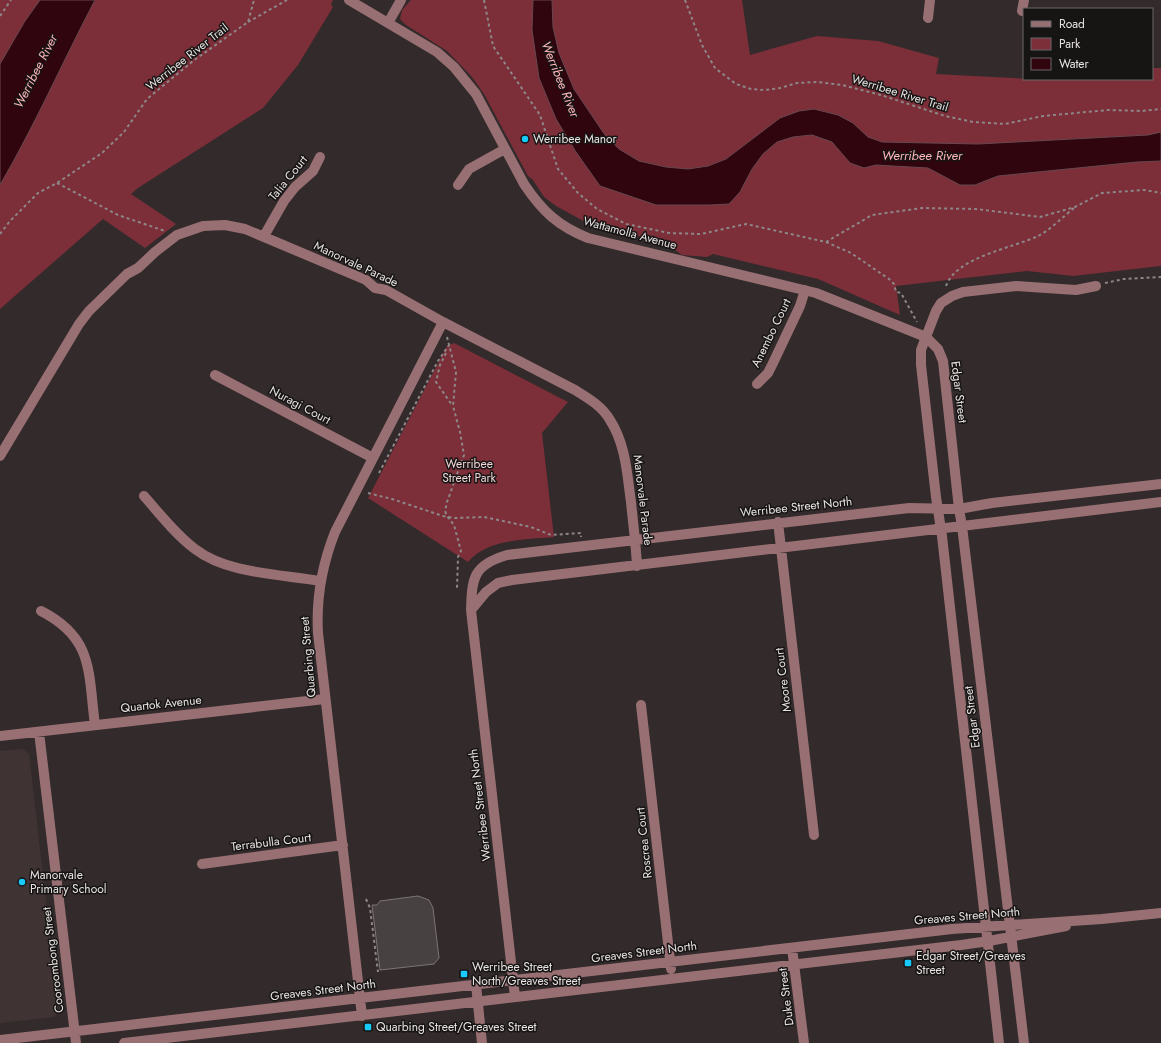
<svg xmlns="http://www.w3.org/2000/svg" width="1161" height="1043" viewBox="0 0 1161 1043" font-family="Jost,sans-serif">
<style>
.built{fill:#403334}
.green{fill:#7c2e39}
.water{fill:#30050e;stroke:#67484e}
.building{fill:#484141;stroke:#7d7575}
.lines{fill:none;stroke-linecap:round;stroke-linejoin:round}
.path{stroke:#8e8788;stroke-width:2;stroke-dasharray:3 3;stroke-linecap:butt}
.minor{stroke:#986f72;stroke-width:10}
.poi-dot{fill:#16cafb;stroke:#171414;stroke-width:1.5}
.labels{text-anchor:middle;stroke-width:3;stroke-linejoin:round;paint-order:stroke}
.street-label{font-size:12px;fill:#e8e3e3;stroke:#171414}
.poi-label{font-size:12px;fill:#e8e3e3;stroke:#171414;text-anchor:start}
.park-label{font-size:12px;fill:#efd5d6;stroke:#171414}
.water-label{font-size:13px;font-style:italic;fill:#fdb3b8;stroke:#171414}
</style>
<rect width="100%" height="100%" fill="#322a2b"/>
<path class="built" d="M23,749L29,754L59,1011L54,1017L0,1023V751Z"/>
<path class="green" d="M0,0H333L331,5L333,7L298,65L263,108L138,188L131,194L176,224L145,248L103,219L0,309Z
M411,0H742L750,55L817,36L878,41L939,58L936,74L1030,79H1152V68H1161V266L1073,276L1027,271L896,286L900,315L818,279L713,254L707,257L682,255L666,243L589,224L556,206L544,197L533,180L528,176L484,94L472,77L447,51L406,25L400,19L402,10Z
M454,343L568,402L542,433L554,537C525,540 489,538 468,562L368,498L447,346Z"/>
<path class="water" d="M40,0H95C63,61 35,125 0,185V64L25,21Z
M533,0H552L553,27L559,53L574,89L605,135L619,149L639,161L666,167L688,169L708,166L726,159L780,118L799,111L814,109L838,115L853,123L868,137L882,142L978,144L1148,135L1161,132V161L1137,162L998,176L975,185H960L928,168L876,165L864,168L850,163L832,142L812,135L793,137L777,142L763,154L752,169L740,192L729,204L710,205H656L600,186L576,152L556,119L539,78L532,30Z"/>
<path class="building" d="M418,896L429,900L433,908L439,958L434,964L380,970L372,905H377L380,901Z"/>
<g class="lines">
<path class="path" d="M484,0L493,46L540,115L558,169L578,193L597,209L626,224L669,233L701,234L746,224L826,242L872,215L922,208L976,209L1040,217L1075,207L1102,193L1144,190L1161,193
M685,0L702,45L715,68L736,84L751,89L765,90L780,88L797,83L818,82L842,85L881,95L945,116L973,122L1005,124L1043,116L1108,110L1142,111L1161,109
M0,16L11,0
M248,22L287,0
M57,183L118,215L165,231
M0,234L10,221L38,193L57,183L102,153L124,132L147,99L193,61L248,22L254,0
M826,242L851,253L889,279L894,284L896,292L901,293L917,322
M1105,283L1124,279L1161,277
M946,286C956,257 1013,248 1038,236C1049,231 1064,216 1074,208
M447,337L456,372L453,406L460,432L464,455L447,502L445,511L447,516L454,525L461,551L458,557L457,589
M446,353L440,365L436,382L452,405
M379,473L438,361L449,345
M368,493L392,499L443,516L455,518L484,517L531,527L551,535L581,533V537
M366,899L370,908L378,972"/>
<path class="minor" d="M349,0L437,52L454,67L476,94L524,184C542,211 558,226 588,238L816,293L926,337L938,349L943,361L959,509L962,526L1024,1043
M1022,11L1024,0
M928,18L930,0
M388,23L401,0
M458,185L469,169L505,149
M264,236L284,201L295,187L313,171L320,157
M215,375L373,458
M757,384L768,373L773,363L800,306L805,290
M0,456L79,324L89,311L127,274L138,268L155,252L177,235L203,226L225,225L245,229L366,280L375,288L386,290L443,322L575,390C588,398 602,406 610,420C626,445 627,474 631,502C633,523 636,545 637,566
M144,496C160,514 175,534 195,549C227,574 281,574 320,581
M778,522L814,835
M471,610L486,592L498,583L512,580L1161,502
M41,611C94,638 88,672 95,725
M641,705L671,969
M39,732L76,1043
M0,736L325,699
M202,864L343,845
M792,948L804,1043
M476,985L482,1043
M515,997L471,610C472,578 473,565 507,555L909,508L959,509L992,503L1161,484
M362,1016L318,633C316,598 322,565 335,532L443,322
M0,1040L952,929L1102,919L1161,913
M124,1043L961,945L989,941L1066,926
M999,1043L942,536L936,497L921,365V350L936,311L941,303L952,296L963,292L1016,286L1076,290L1096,286"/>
</g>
<g class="poi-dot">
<circle cx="525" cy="139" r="4"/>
<circle cx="22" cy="882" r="4"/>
<rect x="904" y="959" width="8" height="8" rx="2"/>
<rect x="460" y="970" width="8" height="8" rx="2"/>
<rect x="364" y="1023" width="8" height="8" rx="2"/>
</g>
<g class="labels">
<g class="street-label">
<text transform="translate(187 57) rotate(-38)" y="4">Werribee River Trail</text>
<text transform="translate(900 93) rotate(17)" y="4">Werribee River Trail</text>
<text transform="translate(288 178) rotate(-51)" y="4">Talia Court</text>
<text transform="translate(630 233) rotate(15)" y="4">Wattamolla Avenue</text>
<text transform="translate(356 264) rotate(25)" y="4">Manorvale Parade</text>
<text transform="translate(771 333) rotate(-64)" y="4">Anembo Court</text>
<text transform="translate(959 392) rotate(83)" y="4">Edgar Street</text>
<text transform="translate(300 405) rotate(28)" y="4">Nuragi Court</text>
<text transform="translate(643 500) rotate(83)" y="4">Manorvale Parade</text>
<text transform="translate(796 507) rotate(-6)" y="4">Werribee Street North</text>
<text transform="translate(308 657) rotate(-95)" y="4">Quarbing Street</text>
<text transform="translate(783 680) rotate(-97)" y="4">Moore Court</text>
<text transform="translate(161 704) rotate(-6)" y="4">Quartok Avenue</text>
<text transform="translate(972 717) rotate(-97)" y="4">Edgar Street</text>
<text transform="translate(480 805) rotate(-97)" y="4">Werribee Street North</text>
<text transform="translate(271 842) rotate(-7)" y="4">Terrabulla Court</text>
<text transform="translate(644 843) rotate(-96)" y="4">Roscrea Court</text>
<text transform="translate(967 916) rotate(-5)" y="4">Greaves Street North</text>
<text transform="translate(644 952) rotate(-7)" y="4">Greaves Street North</text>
<text transform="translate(53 960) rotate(-97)" y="4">Cooroombong Street</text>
<text transform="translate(323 990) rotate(-7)" y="4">Greaves Street North</text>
<text transform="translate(786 997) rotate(-97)" y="4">Duke Street</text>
</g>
<g class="poi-label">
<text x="533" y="143">Werribee Manor</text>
<text x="30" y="879">Manorvale<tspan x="30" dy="14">Primary School</tspan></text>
<text x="916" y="960">Edgar Street/Greaves<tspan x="916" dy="14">Street</tspan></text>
<text x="472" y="971">Werribee Street<tspan x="472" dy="14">North/Greaves Street</tspan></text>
<text x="376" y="1031">Quarbing Street/Greaves Street</text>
</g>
<g class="park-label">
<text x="469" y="468">Werribee<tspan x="469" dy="14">Street Park</tspan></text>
</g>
<g class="water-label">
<text transform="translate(35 71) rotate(-63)" y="5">Werribee River</text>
<text transform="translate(561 79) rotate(68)" y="5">Werribee River</text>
<text x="922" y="160">Werribee River</text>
</g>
</g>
<rect x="1023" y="8" width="130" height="72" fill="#171414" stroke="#6b6767"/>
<rect x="1031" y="21" width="20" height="6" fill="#986f72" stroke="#6b6767"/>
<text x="1059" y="28" font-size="12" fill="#e8e3e3">Road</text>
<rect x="1031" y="38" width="20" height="12" fill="#7c2e39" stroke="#6b6767"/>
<text x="1059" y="48" font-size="12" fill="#e8e3e3">Park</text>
<rect x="1031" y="58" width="20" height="12" fill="#30050e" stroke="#6b6767"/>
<text x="1059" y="68" font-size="12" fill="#e8e3e3">Water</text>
</svg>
